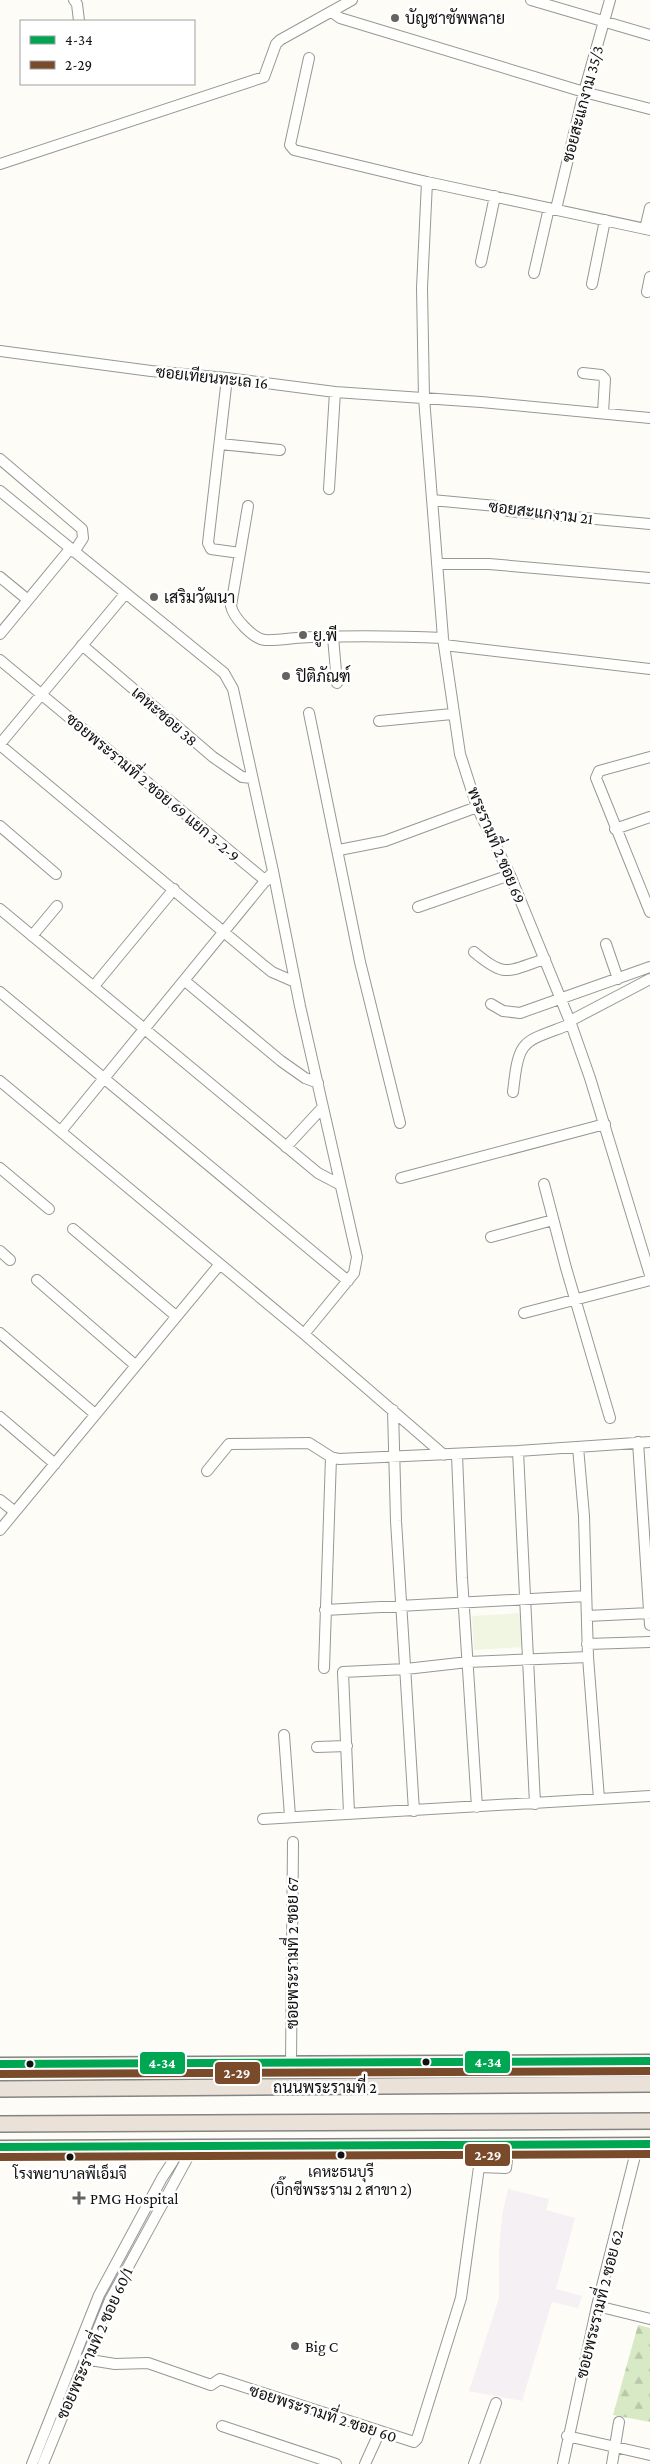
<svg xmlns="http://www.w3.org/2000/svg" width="650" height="2464" viewBox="0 0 650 2464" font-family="'Crimson Pro',Sarabun,serif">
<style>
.industrial{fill:#f5f0f3}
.forest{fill:url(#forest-firs)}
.pitch{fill:#f0f6e1}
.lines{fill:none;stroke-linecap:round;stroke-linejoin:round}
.minor-casing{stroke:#979795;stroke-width:12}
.major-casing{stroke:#858482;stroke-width:15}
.highway-casing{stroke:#858482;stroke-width:18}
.minor{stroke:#fffffe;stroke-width:10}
.major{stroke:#ede9dc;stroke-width:12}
.highway{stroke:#eae1d8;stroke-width:15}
.bus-1-casing{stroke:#fff;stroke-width:11}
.bus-2-casing{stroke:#fff;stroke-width:11}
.bus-1{stroke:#00a651;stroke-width:8}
.bus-2{stroke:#7a4b2a;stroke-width:8}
.poi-dot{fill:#646362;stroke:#fff;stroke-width:2}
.bus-dot{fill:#111;stroke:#fff;stroke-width:2}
.labels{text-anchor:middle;stroke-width:5;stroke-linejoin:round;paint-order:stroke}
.bus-label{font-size:15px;fill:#111;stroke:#fff}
.poi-label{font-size:16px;fill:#111;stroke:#fff;text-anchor:start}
.street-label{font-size:16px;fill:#111;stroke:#fff}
.line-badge{stroke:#fff;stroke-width:2}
.badge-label{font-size:14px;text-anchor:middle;font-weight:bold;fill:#fff}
</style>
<defs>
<pattern id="forest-firs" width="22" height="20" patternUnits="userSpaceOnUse" patternTransform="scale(1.25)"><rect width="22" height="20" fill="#d8eac5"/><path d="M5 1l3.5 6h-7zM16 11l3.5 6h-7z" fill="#b8c8a8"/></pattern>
</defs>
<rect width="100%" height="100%" fill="#fdfcf7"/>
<path class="industrial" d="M508,2189L549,2199L546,2210L575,2218L556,2289L582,2296L578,2308L552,2302L522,2401L469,2391L499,2298V2254L502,2216Z"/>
<path class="forest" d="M638,2325L650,2328V2422L613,2415Z"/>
<path class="pitch" d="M520,1613L522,1647L474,1650L472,1616Z"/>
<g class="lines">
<defs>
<path id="minor" d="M74,0L77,4L79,21
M531,0L650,35
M332,12L340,18L584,92L650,109
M309,58L290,145L294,150L427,182L650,230
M0,164L264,77L276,44L280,40L352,0
M427,182L422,288L424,398L443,638L460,754L477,807L510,875L571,1024L590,1078L650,1275
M556,209L584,92L610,0
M645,229L650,208
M481,262L495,196
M534,273L549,208
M592,284L605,220
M647,292L650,277
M0,351L151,371L227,378L335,392L481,402L650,418
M583,373L601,375L605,379L603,413
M227,378L208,543L211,549L240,553
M220,444L280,450
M0,459L82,529L83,538L74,552
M329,489L335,392
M0,491L224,673L233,689L273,871L300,1006L357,1257L354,1273L304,1334
M432,500L496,506L508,511L650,524
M248,506L231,606C233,617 253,639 265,640C277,641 298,637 311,637C355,636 399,636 443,638
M437,564H489L650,578
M0,577L28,600
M0,634L70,549
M333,637L337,683
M82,645L213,757L242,777L252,778
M444,645L650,669
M0,660L266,881
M309,713L360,962L400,1123
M379,721L452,714
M0,744L125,594
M0,745L262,964L272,972L295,982
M650,757L599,771L596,778L650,912
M0,826L56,874
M615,829L650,817
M339,850L385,841L477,807
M418,907L510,875
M0,909L318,1173L339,1184
M32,936L57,906
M606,944L618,979
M474,952C506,979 507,971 545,959
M185,981L281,1061L305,1078L318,1083
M94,986L174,889
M0,992L348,1281
M491,1004L503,1011L520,1013L650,967
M570,1021L650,979
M0,1081L304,1334L444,1455
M513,1092C519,1037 522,1043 571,1024
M61,1131L270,875
M286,1147L323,1107
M0,1168L49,1209
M401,1178L605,1124
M544,1184L566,1268L610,1418
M73,1229L176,1316
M491,1237L553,1220
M0,1251L10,1260
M37,1280L135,1365
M524,1313L650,1280
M0,1333L95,1414
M393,1410L396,1521L414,1811
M0,1417L55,1464
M638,1442L650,1625
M578,1447L584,1516L588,1657L599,1799
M518,1451L535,1804
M457,1455L462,1578L477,1807
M207,1471L229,1444L309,1443L331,1457L339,1459L518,1451L650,1442
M0,1500L15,1512
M0,1530L220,1264
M325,1610L586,1596
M587,1616L650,1613
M587,1644L650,1642
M324,1668L331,1457
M284,1735L290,1816
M317,1747L347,1746
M349,1813L343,1672L406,1669L468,1662L588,1657
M263,1819L650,1796
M291,2064L293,1842
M597,2306L650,2319
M84,2359L115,2364L148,2363L211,2385L220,2379L414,2442L417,2439L461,2298L479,2167L506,2168L509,2144
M222,2426L336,2464
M567,2436L650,2455
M32,2464L99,2295L162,2178L173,2161L169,2147
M43,2464L110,2300L194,2146
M365,2464L380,2431
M474,2464L496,2403
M563,2464L597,2306L638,2144
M612,2464L619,2422"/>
<path id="major" d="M0,2064L650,2061
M0,2147L650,2144"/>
<path id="highway" d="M0,2089L650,2084
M0,2124L650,2121"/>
</defs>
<use href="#minor" class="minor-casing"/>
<use href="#major" class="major-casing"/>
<use href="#highway" class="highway-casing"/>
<use href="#minor" class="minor"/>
<use href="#major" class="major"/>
<use href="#highway" class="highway"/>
<defs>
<path id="bus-1" d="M0,2064L650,2061
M0,2147L650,2144"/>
<path id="bus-2" d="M0,2074L650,2071
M0,2157L650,2154"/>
</defs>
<use href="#bus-1" class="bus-1-casing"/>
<use href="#bus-2" class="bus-2-casing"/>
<use href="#bus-1" class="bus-1"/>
<use href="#bus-2" class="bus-2"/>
</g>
<g class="poi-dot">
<circle cx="395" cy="18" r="5"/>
<circle cx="154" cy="597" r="5"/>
<circle cx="303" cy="635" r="5"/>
<circle cx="286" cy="676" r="5"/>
<path d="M76.5 2190.5h5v5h5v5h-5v5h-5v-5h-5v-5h5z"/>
<circle cx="295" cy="2346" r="5"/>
</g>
<g class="bus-dot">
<circle cx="426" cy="2062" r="4.5"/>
<circle cx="30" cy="2064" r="4.5"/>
<circle cx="341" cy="2155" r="4.5"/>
<circle cx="70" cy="2157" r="4.5"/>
</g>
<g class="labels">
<g class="bus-label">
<text x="341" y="2177">เคหะธนบุรี<tspan x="341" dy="18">(บิ๊กซีพระราม 2 สาขา 2)</tspan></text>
<text x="70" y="2179">โรงพยาบาลพีเอ็มจี</text>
</g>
<g class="poi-label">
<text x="405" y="24">บัญชาซัพพลาย</text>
<text x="164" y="603">เสริมวัฒนา</text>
<text x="313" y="641">ยู.พี</text>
<text x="296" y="682">ปิติภัณฑ์</text>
<text x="90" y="2204">PMG Hospital</text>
<text x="305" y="2352">Big C</text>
</g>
<g class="street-label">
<text transform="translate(582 104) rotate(-75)" y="6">ซอยสะแกงาม 35/3</text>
<text transform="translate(212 377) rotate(6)" y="6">ซอยเทียนทะเล 16</text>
<text transform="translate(541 512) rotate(7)" y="6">ซอยสะแกงาม 21</text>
<text transform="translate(165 716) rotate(41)" y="6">เคหะซอย 38</text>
<text transform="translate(153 787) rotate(40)" y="6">ซอยพระรามที่ 2 ซอย 69 แยก 3-2-9</text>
<text transform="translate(497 845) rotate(67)" y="6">พระรามที่ 2 ซอย 69</text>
<text transform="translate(292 1953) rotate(-90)" y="6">ซอยพระรามที่ 2 ซอย 67</text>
<text x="325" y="2093">ถนนพระรามที่ 2</text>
<text transform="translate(599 2304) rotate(-76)" y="6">ซอยพระรามที่ 2 ซอย 62</text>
<text transform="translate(94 2343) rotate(-66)" y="6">ซอยพระรามที่ 2 ซอย 60/1</text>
<text transform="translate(323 2413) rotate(18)" y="6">ซอยพระรามที่ 2 ซอย 60</text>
</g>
</g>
<g class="line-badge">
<rect x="464" y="2050" width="47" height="24" rx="5" fill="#00a651"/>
<rect x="139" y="2051" width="47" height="24" rx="5" fill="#00a651"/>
<rect x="214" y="2061" width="47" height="24" rx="5" fill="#7a4b2a"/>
<rect x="464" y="2143" width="47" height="24" rx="5" fill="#7a4b2a"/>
</g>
<g class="badge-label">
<text x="488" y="2067">4-34</text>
<text x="162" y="2068">4-34</text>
<text x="237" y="2078">2-29</text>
<text x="488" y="2160">2-29</text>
</g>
<rect x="20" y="20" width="175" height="65" fill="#ffffff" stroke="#a0a0a0"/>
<rect x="30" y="36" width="25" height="8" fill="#00a651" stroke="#a0a0a0"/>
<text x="65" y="45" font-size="15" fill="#111111">4-34</text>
<rect x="30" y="61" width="25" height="8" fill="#7a4b2a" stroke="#a0a0a0"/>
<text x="65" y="70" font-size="15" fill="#111111">2-29</text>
</svg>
